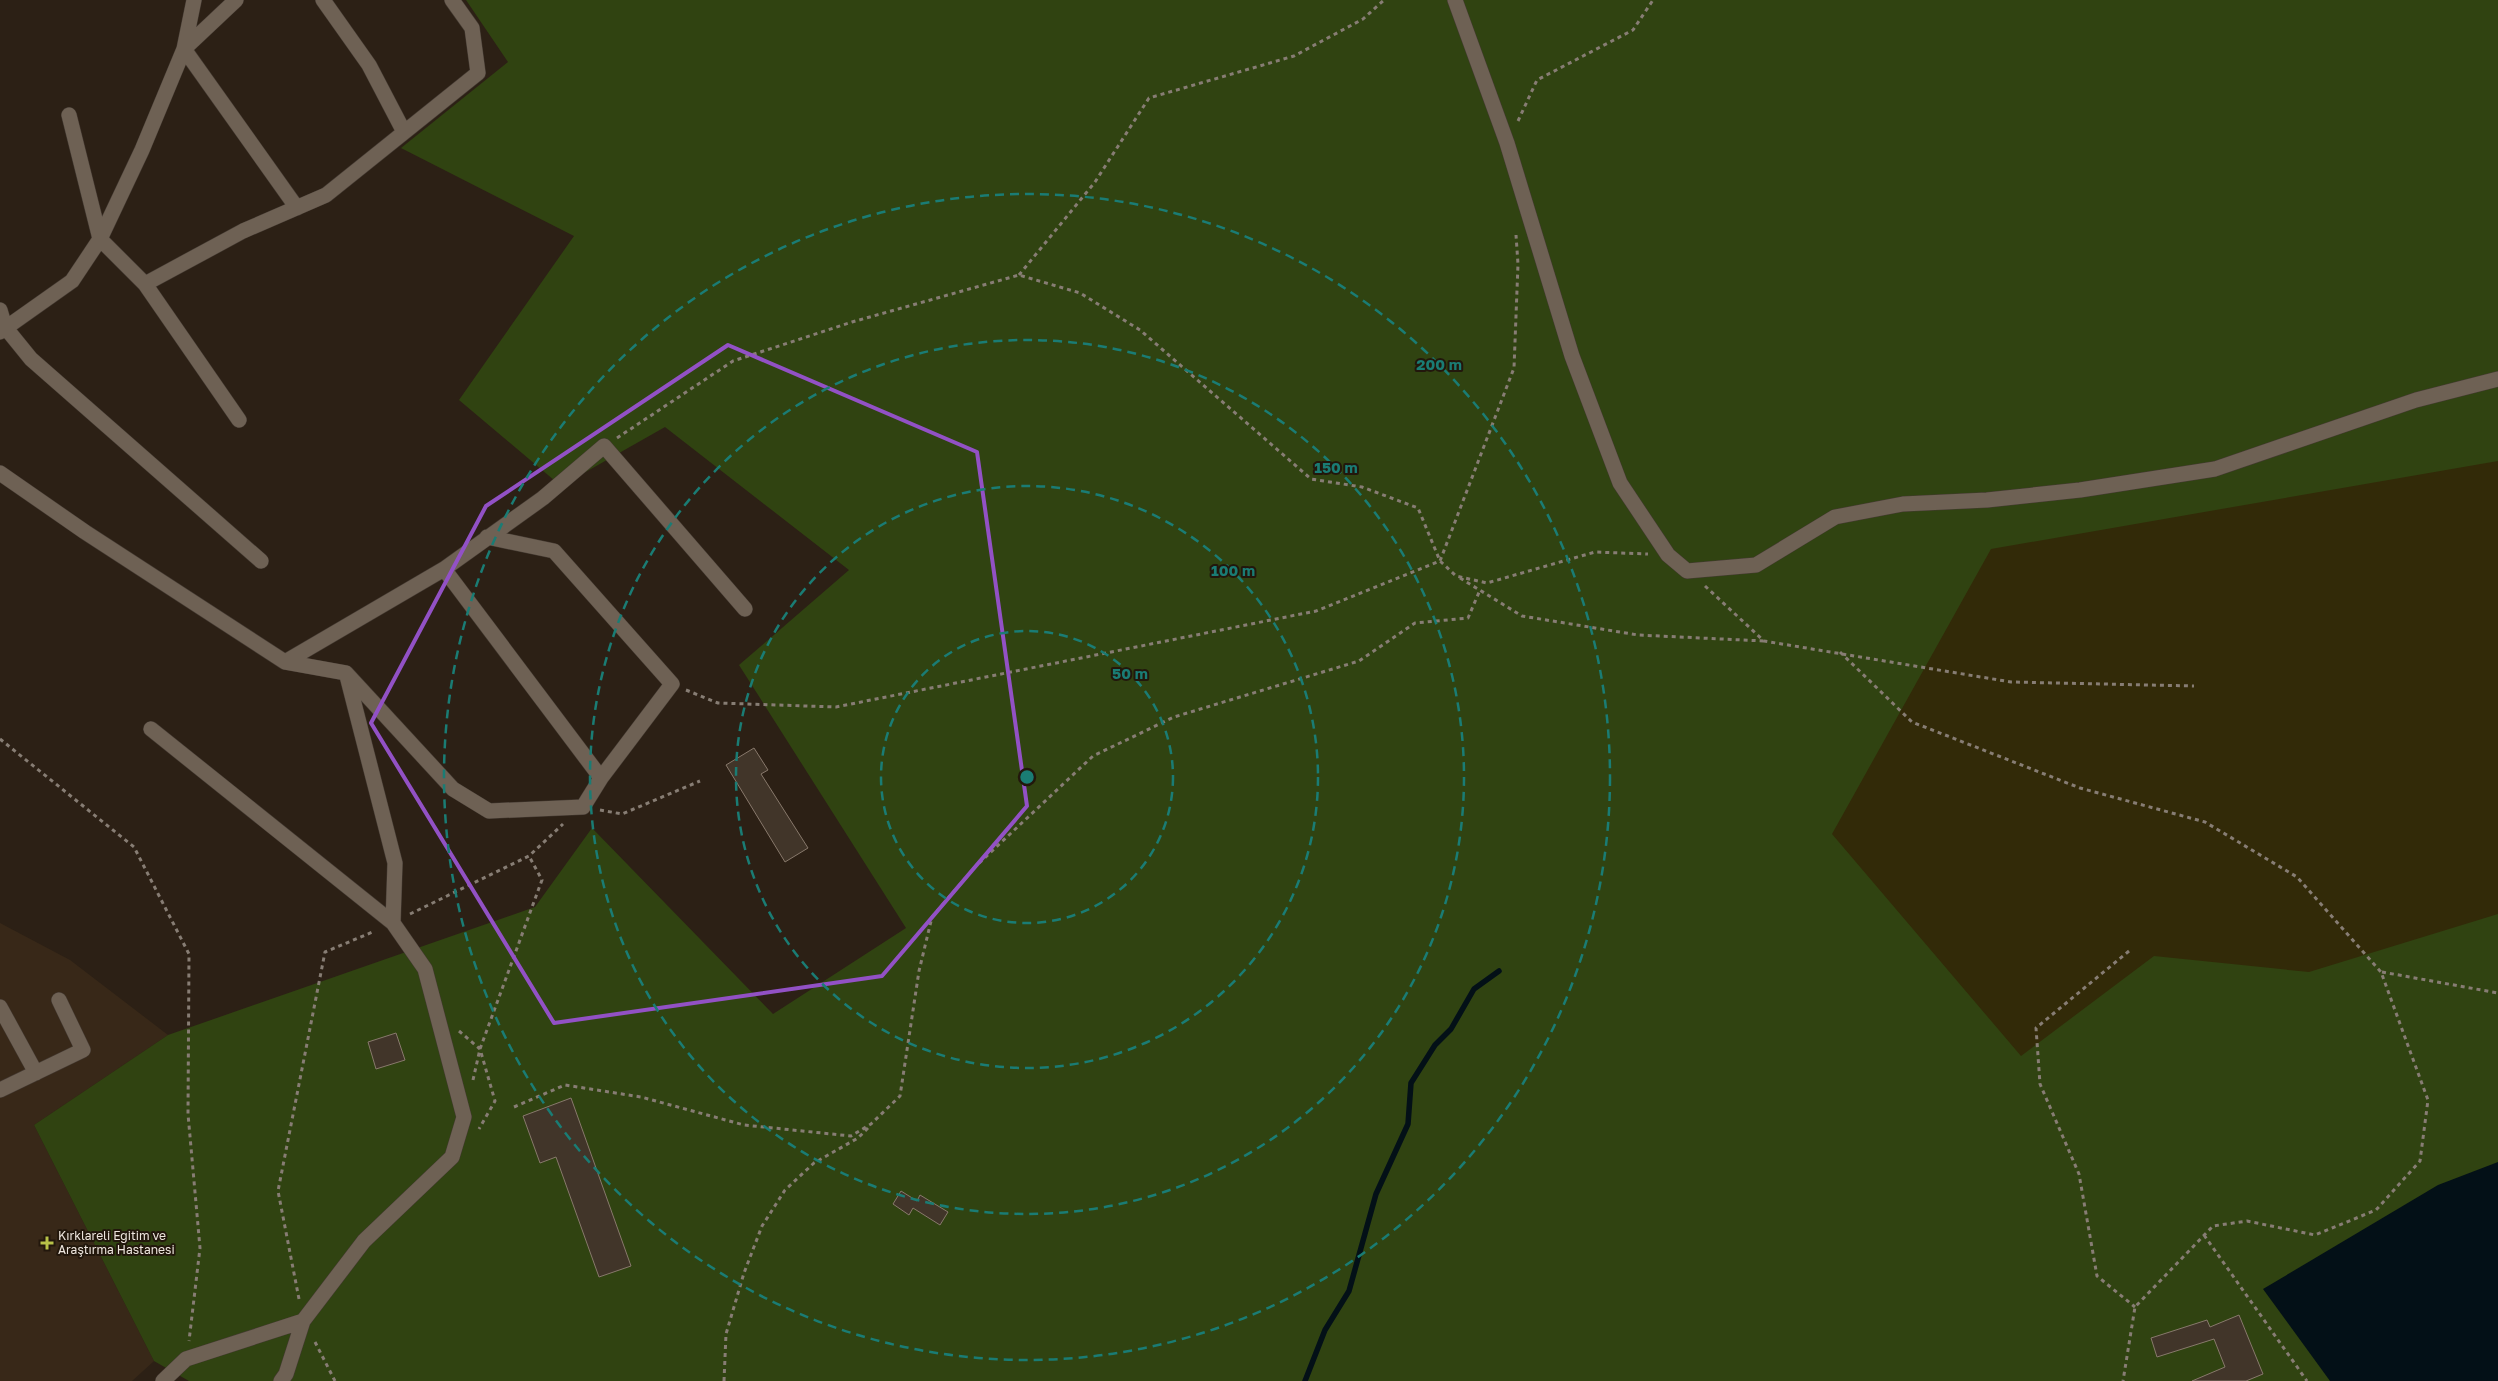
<svg xmlns="http://www.w3.org/2000/svg" width="2498" height="1381" viewBox="0 0 2498 1381" font-family="'Golos Text',sans-serif">
<style>
.built{fill:#382818}
.green{fill:#304311}
.sand{fill:#322a08}
.water{fill:#031017}
.lines{fill:none;stroke-linecap:round;stroke-linejoin:round}
.stream{stroke:#031017;stroke-width:5.5}
.building{fill:#413529;stroke:#88796c}
.minor-casing{stroke:#443a32;stroke-width:16}
.path{stroke:#877d74;stroke-width:3;stroke-dasharray:4 4;stroke-linecap:butt}
.minor{stroke:#6e6154;stroke-width:15}
.marked{fill:none;stroke:#9251c5;stroke-width:4;stroke-linejoin:round}
.ring{fill:none;stroke:#1a7c74;stroke-width:2.5;stroke-dasharray:9 6}
.poi-dot{fill:#b7c148;stroke:#22170c;stroke-width:2}
.labels{text-anchor:middle;stroke-width:4;stroke-linejoin:round;paint-order:stroke}
.poi-label{font-size:12px;fill:#eee6de;stroke:#22170c;text-anchor:start}
.centre{fill:#1a7c74;stroke:#22170c;stroke-width:2.5}
.ring-label{font-size:15px;text-anchor:middle;font-weight:bold;fill:#1a7c74;stroke:#22170c;stroke-width:4;stroke-linejoin:round;paint-order:stroke}
</style>
<rect width="100%" height="100%" fill="#2c2015"/>
<path class="built" d="M0,923L70,960L168,1035L34,1125L154,1361L132,1381H0Z"/>
<path class="green" d="M466,0H2498V1381H189L154,1361L34,1125L168,1035L535,907L592,828L773,1014L906,928L739,665L849,570L665,427L561,486L459,400L574,236L401,148L508,62Z"/>
<path class="sand" d="M2498,461V914L2309,972L2154,956L2021,1056L1832,834L1991,549Z"/>
<path class="water" d="M2498,1162V1381H2330L2263,1289L2438,1185Z"/>
<g class="lines">
<path class="stream" d="M1305,1381L1325,1330L1349,1291L1376,1194L1408,1124L1411,1083L1435,1045L1451,1029L1474,989L1499,971"/>
</g>
<path class="building" d="M754,748L768,770L761,774L808,848L785,862L726,765Z
M396,1033L405,1060L376,1069L368,1042Z
M571,1098L631,1266L599,1277L556,1157L540,1163L523,1116Z
M901,1191L917,1201L920,1195L948,1212L940,1225L913,1208L909,1215L893,1204Z
M2239,1315L2263,1374L2246,1381H2192L2225,1367L2214,1339L2157,1357L2151,1338L2207,1320L2210,1327Z"/>
<g class="lines">
<defs>
<path id="minor" d="M236,0L184,49L297,208
M323,0L369,65L404,132
M1455,0L1507,143L1572,356L1620,483L1668,555L1687,571L1756,565L1835,517L1903,504L1987,500L2080,490L2215,469L2416,400L2498,379
M69,115L100,239L145,284L239,420
M145,284L243,231L326,195L478,73L472,28L452,0
M0,310L5,327L31,359L261,561
M0,332L72,281L100,239L142,150L184,49L194,0
M0,473L85,532L285,662L346,673L453,789L489,811L583,807L601,778L672,684L554,551L487,537
M444,569L601,778
M285,662L444,569L543,498L604,446L745,609
M347,676L395,863L393,923
M151,729L393,923L425,969L464,1117L452,1157L364,1241L303,1321L286,1374L281,1381
M0,1007L36,1073
M0,1090L83,1050L59,1000
M163,1381L186,1359L303,1321"/>
</defs>
<use href="#minor" class="minor-casing"/>
<path class="path" d="M1518,121L1537,80L1633,30L1653,0
M1019,275L1095,182L1149,98L1294,56L1363,19L1384,0
M617,438L733,361L852,322L1019,275L1080,293L1140,330L1311,479L1362,487L1418,508L1440,561L1456,576L1487,583L1595,552L1648,554
M1460,578L1522,616L1638,635L1764,641
M1705,586L1764,641L2011,682L2194,686
M1840,652L1912,722L2080,788L2205,822L2297,877L2381,972L2428,1100L2420,1161L2376,1210L2315,1235L2247,1221L2213,1226L2135,1307L2123,1381
M686,690L718,703L836,707L1316,611L1440,561L1514,368L1518,264L1516,235
M0,739L134,847L189,954L188,1114L200,1248L189,1341
M600,810L622,814L700,781
M410,914L529,856L563,824
M2129,951L2036,1028L2040,1084L2079,1174L2097,1276L2135,1307
M2382,972L2498,993
M459,1031L480,1049L495,1101L479,1129
M473,1080L480,1049L542,880L529,856
M514,1107L565,1085L641,1097L744,1125L851,1136L871,1124L900,1096L919,971L932,917L975,867L1093,756L1174,717L1359,661L1415,623L1468,618L1480,590
M2204,1235L2307,1381
M299,1299L278,1191L325,952L375,931
M315,1342L335,1381
M724,1381L726,1334L744,1273L762,1226L785,1190L814,1163L858,1138L868,1128"/>
<use href="#minor" class="minor"/>
</g>
<path class="marked" d="M728,345L977,452L1027,806L882,976L554,1023L371,723L486,506Z"/>
<g class="ring">
<circle cx="1027" cy="777" r="146"/>
<circle cx="1027" cy="777" r="291"/>
<circle cx="1027" cy="777" r="437"/>
<circle cx="1027" cy="777" r="583"/>
</g>
<path class="poi-dot" d="M44.5 1235.5h5v5h5v5h-5v5h-5v-5h-5v-5h5z"/>
<g class="labels">
<g class="poi-label">
<text x="58" y="1240">Kırklareli Eğitim ve<tspan x="58" dy="14">Araştırma Hastanesi</tspan></text>
</g>
</g>
<circle cx="1027" cy="777" r="8" class="centre"/>
<g class="ring-label">
<text x="1439" y="370">200 m</text>
<text x="1336" y="473">150 m</text>
<text x="1233" y="576">100 m</text>
<text x="1130" y="679">50 m</text>
</g>
</svg>
